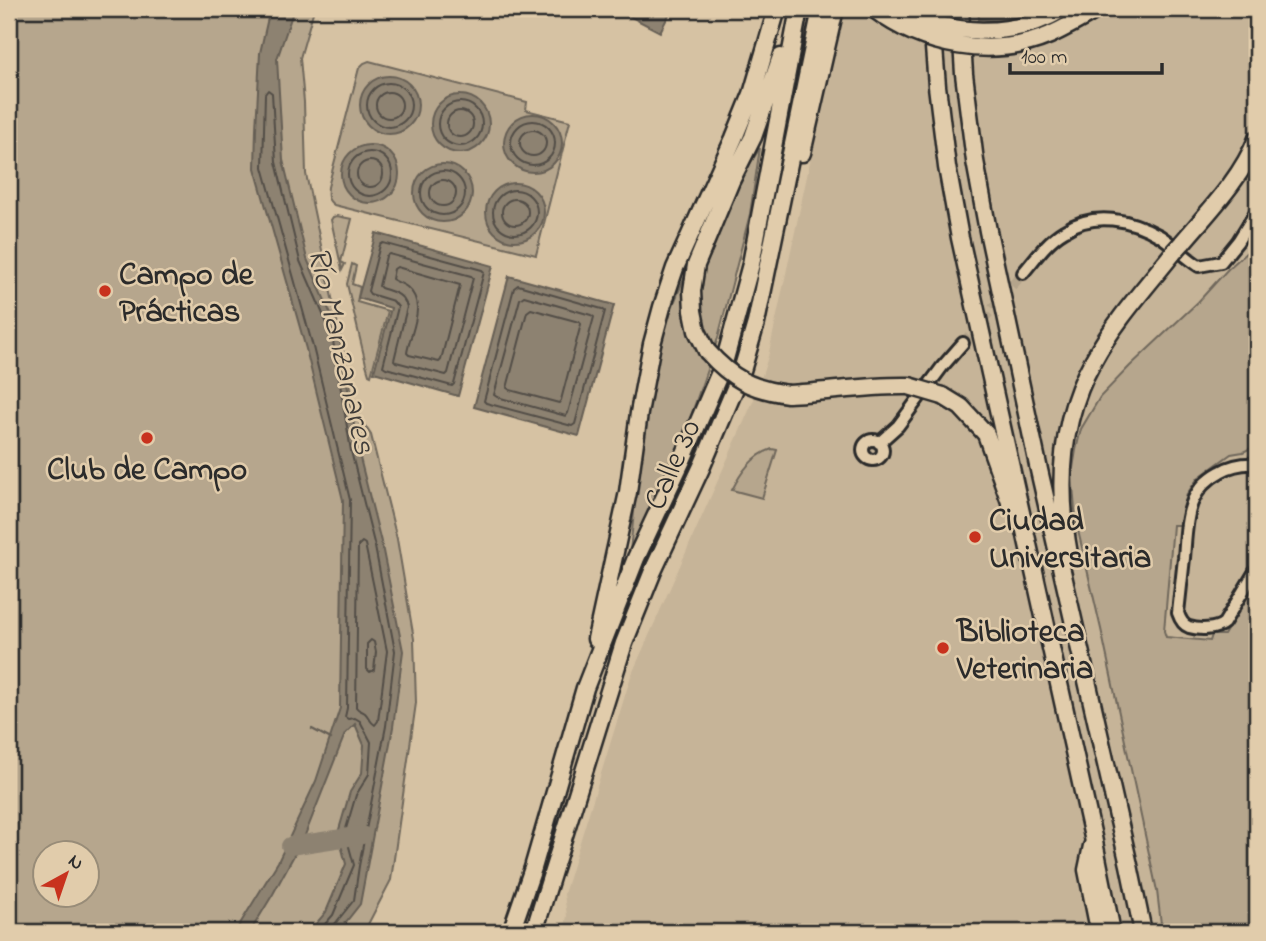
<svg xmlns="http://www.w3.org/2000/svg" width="1266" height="941" viewBox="0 0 1266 941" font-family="'Indie Flower',sans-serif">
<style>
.built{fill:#c6b498}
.green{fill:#b6a68d;stroke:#70685c;stroke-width:2;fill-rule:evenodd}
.water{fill:#8d8271;stroke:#665f55;stroke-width:2}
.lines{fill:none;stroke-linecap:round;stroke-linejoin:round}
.shore{stroke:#524e47;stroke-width:2}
.stream{stroke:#665f55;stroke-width:2.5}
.river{stroke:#8d8271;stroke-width:18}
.minor-tunnel{stroke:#b4a48b;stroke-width:10;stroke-dasharray:10 5;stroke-linecap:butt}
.minor-casing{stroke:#2b2b2b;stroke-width:16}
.highway-casing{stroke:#2b2b2b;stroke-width:21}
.minor{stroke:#e1ccab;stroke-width:10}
.highway{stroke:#e1ccab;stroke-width:16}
.highway-bridge-casing{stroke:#2b2b2b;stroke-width:21;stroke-linecap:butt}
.highway-bridge{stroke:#e1ccab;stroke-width:16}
.poi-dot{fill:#c8321e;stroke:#e1ccab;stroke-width:2.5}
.labels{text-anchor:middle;stroke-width:5;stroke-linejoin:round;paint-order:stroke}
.poi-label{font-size:32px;font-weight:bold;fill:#2b2b2b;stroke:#e1ccab;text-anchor:start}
.street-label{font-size:32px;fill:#2b2b2b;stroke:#e1ccab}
.water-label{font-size:33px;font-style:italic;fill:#3f3c39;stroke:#e1ccab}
</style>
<rect width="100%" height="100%" fill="#d6c2a3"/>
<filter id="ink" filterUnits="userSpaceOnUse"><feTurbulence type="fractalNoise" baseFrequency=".0143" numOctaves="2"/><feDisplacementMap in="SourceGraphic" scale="14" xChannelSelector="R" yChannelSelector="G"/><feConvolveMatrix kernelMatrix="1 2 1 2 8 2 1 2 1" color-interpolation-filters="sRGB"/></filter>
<g filter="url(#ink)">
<path class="built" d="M843,9H1257V932H564L567,916L564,894L631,676L755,397L768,357Z"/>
<path class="green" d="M9,9H314L300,58L304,102L306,174L356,412L371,435L397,539L414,639L416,703L391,880L364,932H9ZM46,853H88V895H46Z
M978,9H1053L1017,22L979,19Z
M369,61L527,102L526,110L570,121L536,255L334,205C327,200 327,196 328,187L359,68L364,63Z
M760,148L750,214L718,338L685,433L630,551L645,404L660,338L697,246Z
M337,216L352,219L341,262L345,264L342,270L331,220L333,217Z
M1257,243V447L1251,448L1243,452L1231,454L1198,478L1187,494L1180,525H1173L1164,631L1166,637L1210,641L1212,635H1224L1257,580V919L1233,932H1162L1157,891L1101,629L1076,522L1072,474L1076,450L1081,429L1100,397L1130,366L1198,302L1228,269Z
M352,264L356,266L352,284L360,287L357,302L388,311L371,375L369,374L366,364L347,284Z
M772,449L777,450L762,498L732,490C741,472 752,456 772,449Z"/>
<path class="water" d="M270,9H294L277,59L283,160L307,259L339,333L358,450L382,546L403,651L393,727L360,904L338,932H309L326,912L346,864L338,833L350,792L362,773L364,745L355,724L345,734L305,835L273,894L250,932H235L278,862L316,781L340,708L343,500L306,349L255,168L256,129L260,53Z
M616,9H672L660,32Z
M360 105a29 29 0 1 1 58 0a29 29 0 1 1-58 0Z
M431 124a29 29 0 1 1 58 0a29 29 0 1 1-58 0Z
M504 143a29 29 0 1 1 58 0a29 29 0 1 1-58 0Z
M341 174a29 29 0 1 1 58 0a29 29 0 1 1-58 0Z
M414 193a29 29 0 1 1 58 0a29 29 0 1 1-58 0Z
M486 212a29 29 0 1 1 58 0a29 29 0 1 1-58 0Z
M376,233L493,266L458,396L374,372L391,308L358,298Z
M509,276L614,305L579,436L474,407Z"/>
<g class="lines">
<path class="shore" d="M367 105a22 22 0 1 1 44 0a22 22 0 1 1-44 0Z
M376 105a13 13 0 1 1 26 0a13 13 0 1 1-26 0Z
M438 124a22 22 0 1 1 44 0a22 22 0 1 1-44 0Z
M447 124a13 13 0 1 1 26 0a13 13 0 1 1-26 0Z
M511 143a22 22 0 1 1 44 0a22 22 0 1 1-44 0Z
M520 143a13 13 0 1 1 26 0a13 13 0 1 1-26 0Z
M348 174a22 22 0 1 1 44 0a22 22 0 1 1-44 0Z
M357 174a13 13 0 1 1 26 0a13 13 0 1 1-26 0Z
M421 193a22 22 0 1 1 44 0a22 22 0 1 1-44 0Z
M430 193a13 13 0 1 1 26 0a13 13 0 1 1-26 0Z
M493 212a22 22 0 1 1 44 0a22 22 0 1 1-44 0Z
M502 212a13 13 0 1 1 26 0a13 13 0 1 1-26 0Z
M383,243L482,270L484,272L454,384L452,386L386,368L383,366L398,307L393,301L370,294L368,291L380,245Z
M389,254L471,276L473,278L448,373L446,375L396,362L394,360L407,307C403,293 393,292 381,288L379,286L386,256Z
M397,267L460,285L441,360L439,362L409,355L407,353C410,332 428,304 407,287C402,283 396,282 392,279L394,269Z
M518,285L602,309L605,311L575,424L572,426L486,403L484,401L514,288Z
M524,296L591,315L594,317L568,413L566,416L497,397L494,395L520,299Z
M531,309L579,322L581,324L561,400L559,403L510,390L507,388L527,312Z
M362,542L365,544L366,549L387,651L378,721L375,725C370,722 369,717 365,713C361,710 359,711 356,707L358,546Z
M371,640L374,642L376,652L374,670L370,672L367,669V644Z
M318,932L333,915L354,865L345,832L356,795L369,774L371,742L360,721L355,718L348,719L345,717L347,708L350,500L313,347L263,167L265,94L268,90L272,93L276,162L300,261L332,335L351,451L375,547L395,651L386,726L359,866L354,900L334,925L333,932"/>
<path class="stream" d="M312,729L331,739"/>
<path class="river" d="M290,846L362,835"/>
<path class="minor-tunnel" d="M963,343L1023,273"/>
<defs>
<path id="minor" d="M1023,273C1035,259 1047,241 1064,231C1094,211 1131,219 1160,236C1174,245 1185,257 1199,266L1221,262L1238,241L1257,210
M863 450a10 10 0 1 1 20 0a10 10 0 1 1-20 0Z
M879,443L898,426L942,367L963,343
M1257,464C1244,463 1232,465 1220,472C1185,491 1187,523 1184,558C1182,577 1180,595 1178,613C1180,619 1183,625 1189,627C1199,630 1216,630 1224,623L1254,573L1257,570"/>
<path id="highway" d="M931,9L937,86L947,167L960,238L1093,837L1112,932
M960,9L964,74L975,161L988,231L1039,470L1129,865L1143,932
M802,153L835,9
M1182,243C1209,211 1241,179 1257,139
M707,351L697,331L693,311L692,291L696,265L731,181L753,137L781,57
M788,394C828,392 869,385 909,386
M943,396L961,407L986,434L1010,502
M1069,554C1057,489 1060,420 1093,361C1114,322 1145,288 1173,253
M596,639L628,492L639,413L652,344L662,307L675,268L734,138L752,94L777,9
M1092,846L1087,870L1097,920
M511,932L533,868L585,688L636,558L683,458L724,363L751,264L799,9
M534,932L624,643L653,571L702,466L741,374L756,323L821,9"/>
</defs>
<use href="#minor" class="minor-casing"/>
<use href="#highway" class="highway-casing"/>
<use href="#minor" class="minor"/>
<use href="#highway" class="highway"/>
<defs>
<path id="highway-bridge" d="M874,9C923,46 992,60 1050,35C1067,27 1083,18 1098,9
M901,9C951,37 1013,39 1063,9
M1173,253L1182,243
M707,351C732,379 751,389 788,394
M909,386L943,396"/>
</defs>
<use href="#highway-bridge" class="highway-bridge-casing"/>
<use href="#highway-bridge" class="highway-bridge"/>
</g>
</g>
<g class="poi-dot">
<circle cx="105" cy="291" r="7"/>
<circle cx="147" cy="438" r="7"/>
<circle cx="975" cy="537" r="7"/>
<circle cx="943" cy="648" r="7"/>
</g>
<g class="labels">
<g class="poi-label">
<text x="119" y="284">Campo de<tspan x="119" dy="37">Prácticas</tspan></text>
<text x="147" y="479" text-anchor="middle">Club de Campo</text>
<text x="989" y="530">Ciudad<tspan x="989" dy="37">Universitaria</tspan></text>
<text x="957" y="641">Biblioteca<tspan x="957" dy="37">Veterinaria</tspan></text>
</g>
<g class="street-label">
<text transform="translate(671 464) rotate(-66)" y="11">Calle 30</text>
</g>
<g class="water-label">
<text transform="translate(344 350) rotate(77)" y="12">Río Manzanares</text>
</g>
</g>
<rect width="1266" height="941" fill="none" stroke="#e1ccab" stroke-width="35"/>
<rect x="18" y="18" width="1231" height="906" fill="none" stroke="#2b2b2b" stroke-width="2.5" filter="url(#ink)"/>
<g transform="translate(66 874) rotate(40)"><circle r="33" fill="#e1ccab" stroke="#988c78" stroke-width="2"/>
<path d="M0-5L12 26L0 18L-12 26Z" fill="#c8321e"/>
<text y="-10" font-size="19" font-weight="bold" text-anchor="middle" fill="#2b2b2b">N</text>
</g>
<path d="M1010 63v10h152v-10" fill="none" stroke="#2b2b2b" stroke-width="3.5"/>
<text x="1021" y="63" font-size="21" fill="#2b2b2b" stroke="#e1ccab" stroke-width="5" paint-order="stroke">100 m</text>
</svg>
